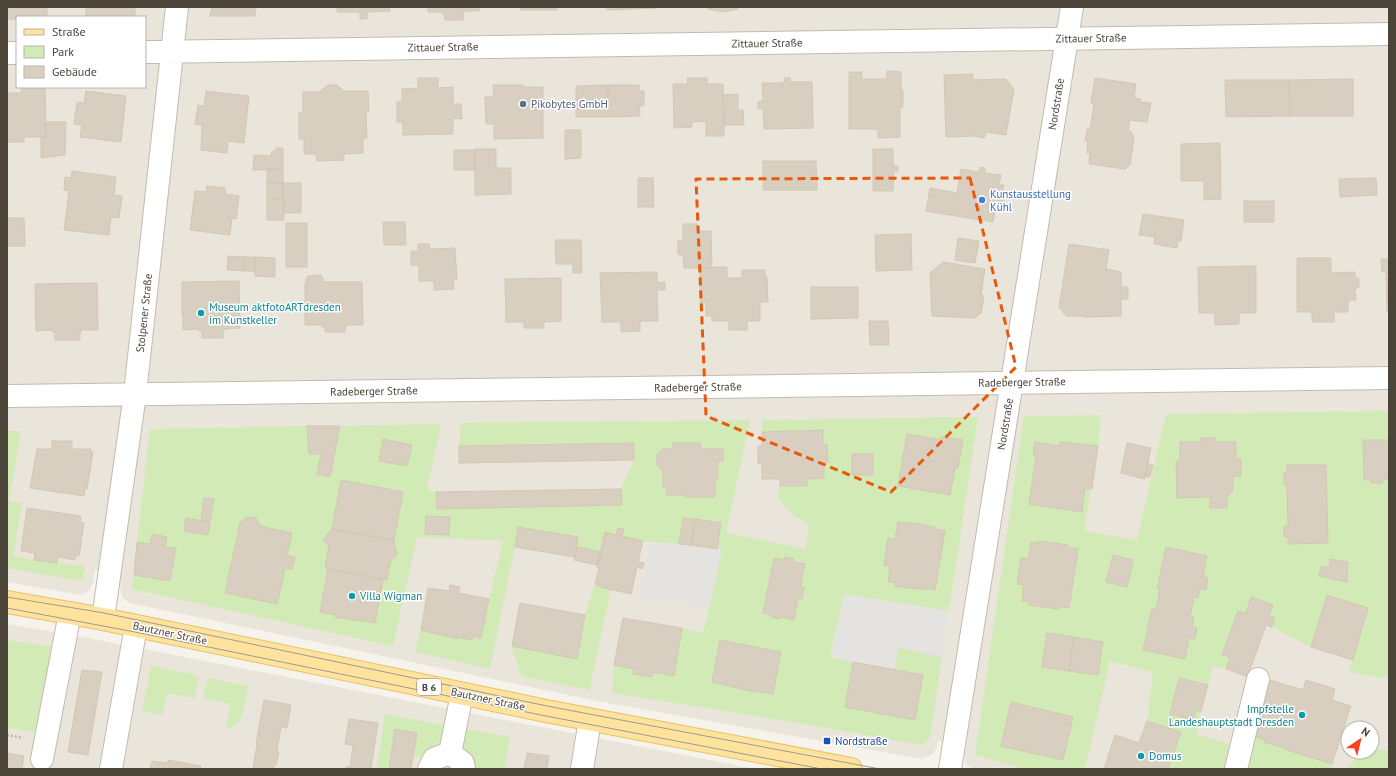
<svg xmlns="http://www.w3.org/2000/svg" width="1396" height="776" viewBox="0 0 1396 776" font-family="'PT Sans',sans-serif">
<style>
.residential{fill:#eae5da;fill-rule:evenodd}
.green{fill:#d2eab5;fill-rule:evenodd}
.parking{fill:#e5e3e0}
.building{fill:#d8cfc1;stroke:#d3c7b4}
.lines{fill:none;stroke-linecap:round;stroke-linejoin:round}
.minor-casing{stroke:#c2bbae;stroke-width:24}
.major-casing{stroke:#e6c16a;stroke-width:24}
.path{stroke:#c4b79f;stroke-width:2.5;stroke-dasharray:2 2;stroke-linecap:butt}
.minor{stroke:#fff;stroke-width:22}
.major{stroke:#ffe39c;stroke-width:22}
.tram{stroke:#9a9a9a;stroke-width:1}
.marked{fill:none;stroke:#e8590c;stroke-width:3;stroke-dasharray:8 5;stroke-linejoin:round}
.service-dot{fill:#5c6f8a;stroke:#fff;stroke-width:1.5}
.shop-dot{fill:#3f7fe0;stroke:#fff;stroke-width:1.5}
.culture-dot{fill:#0f9aa8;stroke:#fff;stroke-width:1.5}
.transit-dot{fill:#1a4fb4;stroke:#fff;stroke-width:1.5}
.labels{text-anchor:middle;stroke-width:3;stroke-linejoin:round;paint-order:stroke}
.shield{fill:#fff;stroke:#817c74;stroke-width:1}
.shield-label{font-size:10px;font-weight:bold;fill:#4b4439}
.street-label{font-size:11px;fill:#4b4439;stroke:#fff}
.service-label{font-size:11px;fill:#4e5e75;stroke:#fff;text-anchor:start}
.shop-label{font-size:11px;fill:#366cbe;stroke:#fff;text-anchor:start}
.culture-label{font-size:11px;fill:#0d838f;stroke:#fff;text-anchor:start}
.transit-label{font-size:11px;fill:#164399;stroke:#fff;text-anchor:start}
</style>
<rect width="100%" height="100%" fill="#f6f3ec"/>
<path class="residential" d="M7,7H1389V769H973L966,764L964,756L965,745L938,741L937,747L933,754L922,759L597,701L130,603L122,597L120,586L121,574L95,570L93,582L89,591L81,595L7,582ZM17,17H145V87H17ZM1348,728H1372V752H1348Z
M7,624L88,638L755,769H7Z"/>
<path class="green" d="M1389,411V679L1349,672L1368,608L1327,596L1311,647L1272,627L1269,616L1273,605L1251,597L1246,613L1238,611L1222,655L1230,657L1226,669L1213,666L1208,685L1180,678L1170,713L1193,720L1196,710L1201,711L1196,734L1235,746L1229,769H1168L1181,732L1147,721L1153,672L1110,661L1085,769H1025L975,755L1024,416L1101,415L1098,446L1084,531L1137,540L1166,414ZM1113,555L1133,560L1127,587L1106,582ZM1330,559L1348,562L1347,582L1319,576L1321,566L1329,568Z
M978,417L949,611L844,594L830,657L853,662L845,707L914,720L923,675L894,669L898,647L942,657L930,738L922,745L787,721L612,693L614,665L634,669L633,674L652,677L653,672L674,676L682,628L703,633L722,550L679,544L643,541L622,536L624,529L618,528L616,535L605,532L601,552L577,547L578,537L519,527L490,669L415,652L421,630L481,638L489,599L503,541L417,537L393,646L132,589L134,575L170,581L176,549L165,547L166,537L152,534L150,544L137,542L150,429L307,426L309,453L321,454L330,476L340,426L441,424L427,489L436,492L437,509L622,505L621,489L634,460L633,443L459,446L461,423L750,420L726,533L805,549L809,525L793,515L778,499L780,479L824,478L823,431L762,432V420ZM204,498L213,499L208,535L184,531L186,518L201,520Z
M7,431H21L9,501L22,503L13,556L34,560L85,566L83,581L7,568Z
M595,584L611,590L589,690L521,676L512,646L577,659L585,615Z
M7,640L52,647L35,732L7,728Z
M151,666L199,676L195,698L167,693L162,715L142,711Z
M208,678L248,686C246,697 244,724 232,727C230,728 228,727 226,728L231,704L203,698Z
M385,714L448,726L444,746L423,759L414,757L417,733L395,729L389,769H377Z
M465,729L510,737L504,769H474L475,765L468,755L460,749Z
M1250,735L1332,764L1331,769H1242Z
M1372,750H1389V769H1347L1362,752H1372Z"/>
<path class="parking" d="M651,542L679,544L722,550L709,608L639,595Z
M844,594L949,611L942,657L899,648L894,669L830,657Z"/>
<path class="building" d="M7,7H47V17H17V19H7Z
M86,7H135V16L86,17Z
M212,7H256L255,16H210Z
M337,7H389L390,11L367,12V19H360V12H337Z
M428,7H479V11H464L463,20H445L444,13H442V12H428Z
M520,7H557V10H520Z
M607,7H656V8L607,10Z
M695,7H737L738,9L724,12L708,9V7Z
M887,71L901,72V90H903V107H900V137L878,138V129H849V72H862V79H887Z
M973,74V80L1006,79L1014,89L1006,135L986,132L984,138L975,136L946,137L944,75Z
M418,78H438V88L453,87V104H461L462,119L453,118V134L403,135V122H397V102H402V89L418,88Z
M687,78H707V84H723L724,136H706V121L692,122V127L674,128L673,84H688Z
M784,78H790V82H812L813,128L764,129L763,109H758V102L763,101L762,83H784Z
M1095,78L1136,84L1134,98L1140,99V102L1151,103L1147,122L1130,120L1128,131L1131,132L1134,137L1130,165L1125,169L1089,164L1090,153H1087L1088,141H1085L1087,129L1090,130L1094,104L1091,103Z
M1353,79V116H1290L1289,80Z
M1225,80H1289L1290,116L1226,117Z
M328,85H337L344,91H368L369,112H366L367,138H363V153L344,154V160L317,161L316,154H304V139H299V113H303V92H319Z
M493,85H523V87H543V138L494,139V124H486L485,97H494Z
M608,85H639V91H644V106H639L640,116L608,117Z
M608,85V117H576V86Z
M21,87H45L46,137H24V142H7V93H22Z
M86,91L126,96L121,142L80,137L82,125L74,124L77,102L84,103Z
M206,91L249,96L244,143L228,141L227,153L201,150L202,125L195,124L198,105L204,106Z
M738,94V110H743L744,125H724L723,95Z
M45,122H66L65,155L41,158V137H46Z
M565,130H581V158L565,159Z
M1220,143L1221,199L1204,200V181H1181V144Z
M277,148H283V169L253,170L254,155L271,156V153Z
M496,149V168H511V194L475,195V149Z
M873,149H893V166H898V171H894L893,191H873Z
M454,150H475V170H454Z
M763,161H816L817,190H763Z
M980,167L985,168V173L1001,175L999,185H1004L1002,194L1005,195L1004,203L1001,202L1000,211H995L993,222L926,211L930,188L957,193L961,169L979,172Z
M267,169H283V183H267Z
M72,171L116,177L114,195L122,196L119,218L111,217L109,235L64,230L69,191L64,190L65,177L71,178Z
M638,178H653L654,207H638Z
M1376,178L1377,195L1340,197L1339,179Z
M267,183H283V199L267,200Z
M283,183H301V213H284Z
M207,186L225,188V194L239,196L236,219L232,218L230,235L190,230L195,191L206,192Z
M283,199L284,220H267V200Z
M1244,201H1274V222H1244Z
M1143,214L1184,220L1181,241H1178L1177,248L1154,244L1155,237L1139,235Z
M7,218H24L25,246H7Z
M383,222H405L406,245H384Z
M286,223H307V267H286Z
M683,224H697V231H711L712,268H684L683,255L678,254V241H683Z
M911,234L912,270L876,271L875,235Z
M958,238L979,241L975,263L955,260Z
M555,240H581L582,273H573V264H556Z
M418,244H429L430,249L455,248L457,280H453L454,289L434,290V281H419V265H411V251H418Z
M1069,244L1109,250L1106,269L1121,272V287H1128V299H1121V316L1083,317V316H1066L1059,307Z
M228,256L244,257V271L227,270Z
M244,257H255V271H244Z
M255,257L275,258V277L255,276Z
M1297,258H1331V273L1355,272V277L1359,279V287L1355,290L1356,300H1348V312H1334V322H1312V312H1297Z
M1381,259H1389V310L1387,311L1386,272H1382Z
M943,262L985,269L981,295L984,296L981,313L974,318L932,316L930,273Z
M1256,266V313H1239V324L1215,325V313H1199L1198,267Z
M712,267H727V278H742V270H765V277H767L768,302H760V321H747V330H729V321H712V316H706V302L700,303V268H712Z
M657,272V283L665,282V290H657L658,321H640V331L621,332V322H602L600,273Z
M321,275L323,278V282H362L363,325H346V327H345V332H325V327H322V325H305V283H306V279L308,276Z
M561,278V321L544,322V328H524V322H506L505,279Z
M239,281L240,328L225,329V330H223V338H202V331H199V329L183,330V315H182V282Z
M97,283L98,330H81V332H80V340H55V332H52V330L36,331L35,284Z
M811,287H858V318L811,319Z
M869,321H888L889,345H870Z
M307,426H340L330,477L317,474L321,454H309Z
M823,430V445L827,444L828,462L824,463V478L807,479V486H780V479H762V464H758V446H762V432Z
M907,434L941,440V437L963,440L958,468H955L950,495L898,486Z
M1201,438H1215V442H1236V459H1241V476H1233V491L1227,497V508H1210V497L1177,498L1176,461H1180V442H1201Z
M383,439L412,445L407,466L379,461Z
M1363,440H1389V479L1382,480V483H1371V480H1364Z
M52,441H72V449H91V452H93L87,489H85L84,496L30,488L37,449H52Z
M1035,442L1060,446V442L1098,446L1092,489L1085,488L1082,512L1029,504L1036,456L1033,455Z
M634,443V460L459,463V446Z
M673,443H701V449H723V461H718V479H715V497H686V495H667V488H663V470L657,465V454L663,449H673Z
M1127,443L1151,448L1145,479L1121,473Z
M852,454H873V475H852Z
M1148,464L1153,465L1150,477L1145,476Z
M1287,465H1326L1328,543L1288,544V537H1284V526H1288L1287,484L1284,485V473L1287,474Z
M341,480L403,492L394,540L332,529Z
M621,489L622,505L437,509L436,492Z
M204,498L214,499L210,522L201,520Z
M27,508L81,516L80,522L84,523L79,556L76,555L75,560L58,557L57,563L34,560L35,553L21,551Z
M426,516L450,517L449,535L425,534Z
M247,517L256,518L260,526L292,533L287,555L295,557L292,569L285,568L277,604L225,593L240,523Z
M186,518L210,522L208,535L184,531Z
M683,518L695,519L691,545L679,544Z
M695,519L721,523L717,549L691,545Z
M898,522L906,524V522L935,527V529L945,531L935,590L926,588L925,590L895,586L896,583L888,582L890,566L884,565L888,538L895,539Z
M518,527L578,537L575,557L515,547Z
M618,528L624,529L622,536L643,541L638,562L644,563L642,569L637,567L631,594L600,587V586L595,584L599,568L597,567L605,532L616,535Z
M332,529L394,540V544L398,554L391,560L387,580L325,568L329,545L323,540Z
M152,534L167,537L165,547L176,548L170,581L134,575L137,542L150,544Z
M1038,541L1068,545V548L1078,549L1069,608L1059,606L1058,609L1029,605L1030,602L1022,601L1024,585L1017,584L1021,558L1028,559L1031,542L1038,543Z
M577,547L601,552L598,565L574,560Z
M1166,547L1207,556L1203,577L1208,578L1206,590L1200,589L1198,598L1194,597L1190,617H1194L1192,627L1197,628L1195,639L1189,638L1185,659L1143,650L1152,609H1156L1160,589H1157Z
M1113,555L1133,560L1127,587L1106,582Z
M785,557L794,559L793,562L805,564L800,587H804L802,599L798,597L794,620L782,617L780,619L771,617L772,615L763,613L774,558L784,560Z
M1330,559L1348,562L1347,582L1319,576L1321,566L1329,568Z
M328,569L383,580L375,623L335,617L336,615L320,612Z
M450,585L460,587L459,593L489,599L481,638L473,636L472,640L457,637V639L421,630L428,588L449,591Z
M1327,595L1368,608L1353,660L1311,647Z
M1251,597L1273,605L1269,616L1275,618L1272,627L1266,625L1249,673L1251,674L1248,677L1226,669L1230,657L1222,655L1238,611L1246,613Z
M520,603L585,615L577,659L512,646Z
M623,618L682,628L674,676L653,672L652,677L633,674L634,669L614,665Z
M1047,633L1074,637L1069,671L1042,667Z
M1074,637L1103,642L1098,675L1069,671Z
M720,640L781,652L773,694L755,691V692L712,682Z
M853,662L923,675L915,720L845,707Z
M82,670L102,672L88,755L68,752Z
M1179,678L1208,685L1201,711L1196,710L1193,720L1170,714Z
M1270,680L1303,690L1306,680L1335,689L1332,700L1351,706L1332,764L1284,749V748L1264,742L1265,740L1250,735Z
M264,700L291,705L287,728L281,727L277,751L279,752L276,765L274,764V769H253L257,744H256Z
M1011,702L1073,717L1063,760L1001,746Z
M349,719L378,723L371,769H345L346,767H350L353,745L345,744Z
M1147,721L1181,732L1168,769H1104L1115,735L1139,743Z
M395,729L417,733L411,769H389Z
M7,753L24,756L22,769H7Z
M527,753L549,756L547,769H524Z
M168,760L201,766L200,769H150L152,761L168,763Z"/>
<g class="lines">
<defs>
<path id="minor" d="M145,52L1389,34
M7,53H17
M7,396L1389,378
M103,619L135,394L177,7
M450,753L462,694
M450,753L463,763L464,769
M42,759L70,613
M111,769L136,626
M429,769L434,759L450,753
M582,769L590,720
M950,769L1072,7
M1236,769L1258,679"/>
<path id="major" d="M7,602L103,619L546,711L851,769"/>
</defs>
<use href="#minor" class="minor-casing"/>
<use href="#major" class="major-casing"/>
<path class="path" d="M7,735L23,738"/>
<use href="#minor" class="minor"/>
<use href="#major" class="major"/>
<path class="tram" d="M7,597L104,613L547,706L880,769
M7,608L135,632L546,716L822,769"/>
</g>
<path class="marked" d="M970,178L1016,367L891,492L706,416L696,179Z"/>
<circle class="service-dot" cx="523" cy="104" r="4"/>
<circle class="shop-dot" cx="982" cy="200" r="4"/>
<g class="culture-dot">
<circle cx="201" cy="313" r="4"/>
<circle cx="352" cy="596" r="4"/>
<circle cx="1302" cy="715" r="4"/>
<circle cx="1141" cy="756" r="4"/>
</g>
<rect class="transit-dot" x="823" y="737" width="8" height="8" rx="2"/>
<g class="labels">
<rect class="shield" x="417" y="679" width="24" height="16" rx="3"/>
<g class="shield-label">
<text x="429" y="691">B 6</text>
</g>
<g class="street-label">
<text transform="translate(1091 38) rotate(-1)" y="4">Zittauer Straße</text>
<text transform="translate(767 43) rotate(-1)" y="4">Zittauer Straße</text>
<text transform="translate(443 47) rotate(-1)" y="4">Zittauer Straße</text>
<text transform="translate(1056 104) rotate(-81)" y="4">Nordstraße</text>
<text transform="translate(144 313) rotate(-84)" y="4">Stolpener Straße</text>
<text transform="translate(1022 382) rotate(-1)" y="4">Radeberger Straße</text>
<text transform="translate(698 387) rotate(-1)" y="4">Radeberger Straße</text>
<text transform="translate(374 391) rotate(-1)" y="4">Radeberger Straße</text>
<text transform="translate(1005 424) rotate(-81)" y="4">Nordstraße</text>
<text transform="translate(170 633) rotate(12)" y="4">Bautzner Straße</text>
<text transform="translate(488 699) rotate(12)" y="4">Bautzner Straße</text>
</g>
<g class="service-label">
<text x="531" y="108">Pikobytes GmbH</text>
</g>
<g class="shop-label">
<text x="990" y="198">Kunstausstellung<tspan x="990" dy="13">Kühl</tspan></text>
</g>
<g class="culture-label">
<text x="209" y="311">Museum aktfotoARTdresden<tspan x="209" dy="13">im Kunstkeller</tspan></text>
<text x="360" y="600">Villa Wigman</text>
<text x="1294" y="713" text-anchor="end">Impfstelle<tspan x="1294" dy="13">Landeshauptstadt Dresden</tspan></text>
<text x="1149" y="760">Domus</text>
</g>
<g class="transit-label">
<text x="835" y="745">Nordstraße</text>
</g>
</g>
<rect width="1396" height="776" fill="none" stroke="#4b4439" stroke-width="16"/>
<rect x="16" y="16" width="130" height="72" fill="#ffffff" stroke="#b7b4b0"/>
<rect x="24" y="29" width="20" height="6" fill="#ffe39c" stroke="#b7b4b0"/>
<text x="52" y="36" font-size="12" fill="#4b4439">Straße</text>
<rect x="24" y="46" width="20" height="12" fill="#d2eab5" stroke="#b7b4b0"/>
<text x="52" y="56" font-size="12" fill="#4b4439">Park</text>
<rect x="24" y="66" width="20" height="12" fill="#d8cfc1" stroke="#b7b4b0"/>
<text x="52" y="76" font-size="12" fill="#4b4439">Gebäude</text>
<g transform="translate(1360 740) rotate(35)"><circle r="19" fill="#ffffff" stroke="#b7b4b0"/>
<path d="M0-3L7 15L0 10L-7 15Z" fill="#fc3f1d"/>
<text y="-6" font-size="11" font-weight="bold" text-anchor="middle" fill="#4b4439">N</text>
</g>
</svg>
